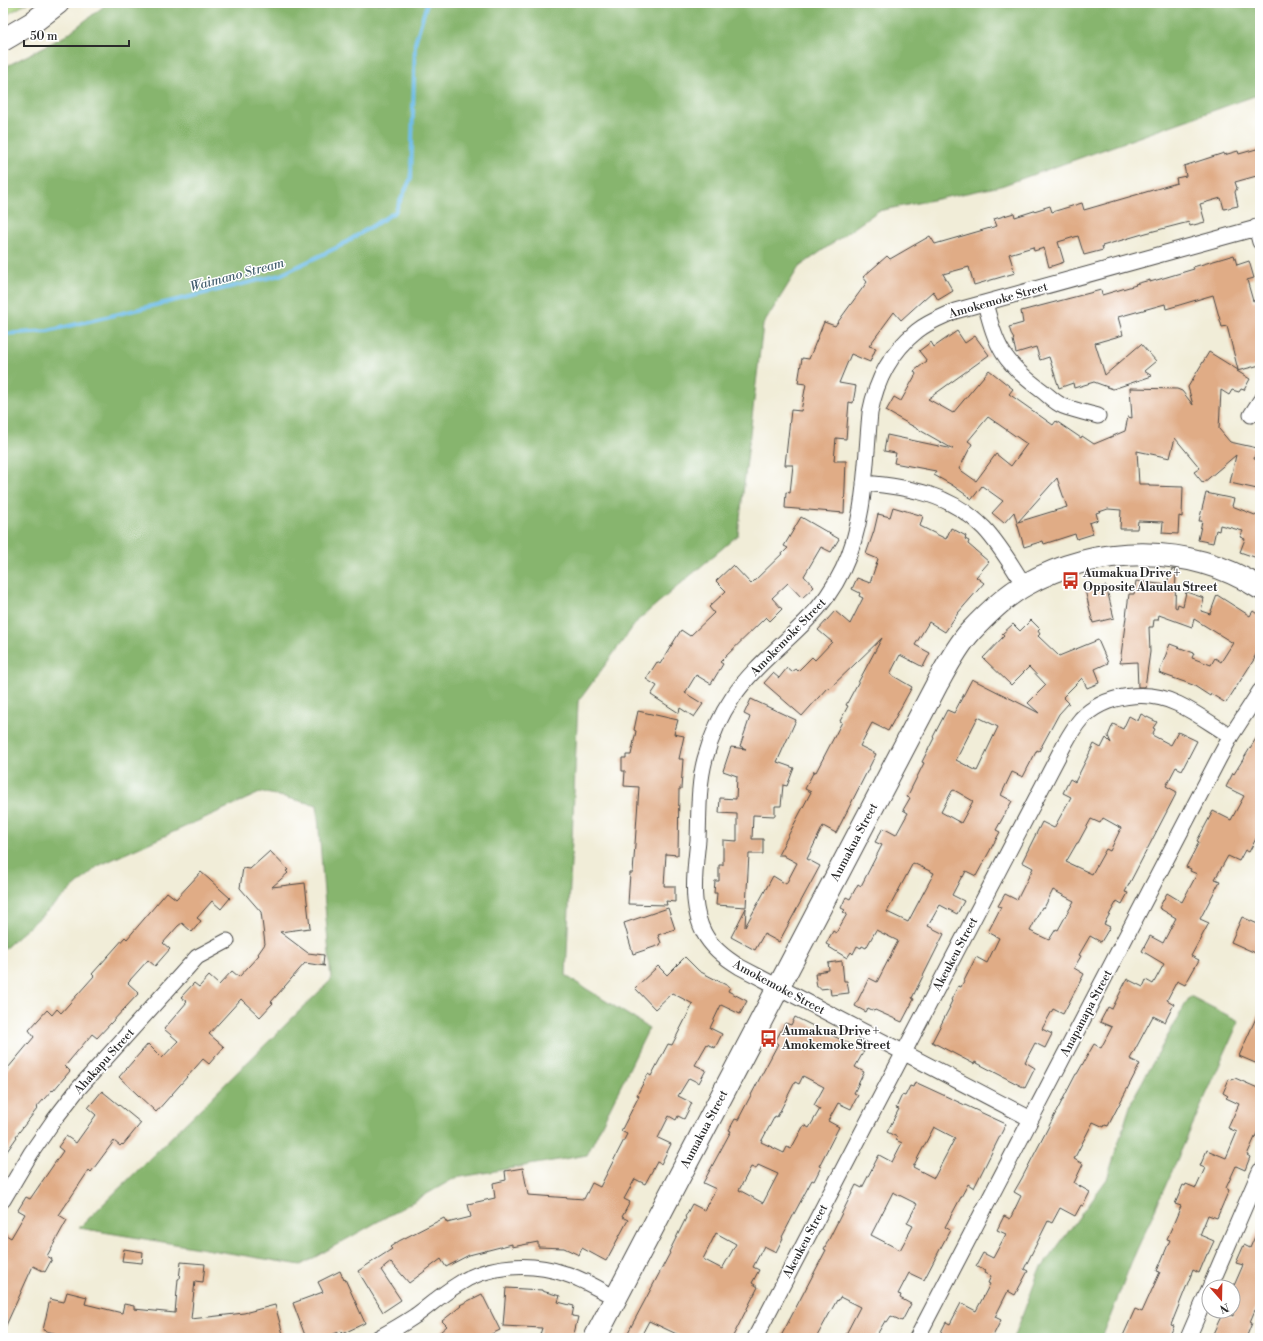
<svg xmlns="http://www.w3.org/2000/svg" width="1263" height="1341" viewBox="0 0 1263 1341" font-family="'Libre Bodoni',serif">
<style>
.green{fill:#aad37f;stroke:#6a7f55}
.forest{fill:#87b56e;stroke:#59704c}
.lines{fill:none;stroke-linecap:round;stroke-linejoin:round}
.stream{stroke:#6fbeea;stroke-width:4}
.building{fill:#e0ac86;fill-rule:evenodd}
.street-casing{stroke:#494845;stroke-width:17}
.secondary-casing{stroke:#494845;stroke-width:24}
.street{stroke:#fff;stroke-width:15}
.secondary{stroke:#fff;stroke-width:22}
.labels{text-anchor:middle;stroke-width:3;stroke-linejoin:round;paint-order:stroke}
.street-label{font-size:12px;fill:#2b2b2b;stroke:#fff}
.poi-label{font-size:12px;font-weight:bold;fill:#2b2b2b;stroke:#fff;text-anchor:start}
.water-label{font-size:13px;font-style:italic;fill:#435e6e;stroke:#fff}
</style>
<rect width="100%" height="100%" fill="#fff"/>
<filter id="ink" filterUnits="userSpaceOnUse"><feTurbulence type="fractalNoise" baseFrequency=".025" numOctaves="2"/><feDisplacementMap in="SourceGraphic" scale="8" xChannelSelector="R" yChannelSelector="G"/><feConvolveMatrix kernelMatrix="1 2 1 2 8 2 1 2 1" color-interpolation-filters="sRGB"/></filter>
<filter id="wash" filterUnits="userSpaceOnUse"><feTurbulence type="fractalNoise" baseFrequency=".012" numOctaves="4" result="noise"/><feDisplacementMap in="SourceGraphic" scale="16" xChannelSelector="R" yChannelSelector="G"/><feGaussianBlur stdDeviation="0.9" result="paint"/><feColorMatrix in="noise" values="0 0 0 0 0 0 0 0 0 0 0 0 0 0 0 0 0 1.4 0 .05"/><feComposite in="paint" operator="in"/></filter>
<g filter="url(#wash)">
<rect width="100%" height="100%" fill="#f1edd8"/>
<path class="green" d="M3,3H27L3,17Z"/>
<path class="forest" d="M108,3H1260V94L1001,186L878,211L799,267L763,325L738,535L638,620L578,702L566,976L649,1028L587,1155L455,1178L301,1265L79,1228L331,980L317,805L262,792L98,866L3,950V68L65,36Z
M1190,996L1239,1021L1131,1263L1102,1338H1014L1038,1273L1107,1179L1132,1100Z"/>
<g class="lines">
<path class="stream" d="M3,334L48,331L280,275L340,246L395,212L411,178L415,43L427,3"/>
</g>
<g id="blocks">
<path class="building" d="M1260,148V175L1235,182L1237,188L1235,192L1238,206L1224,209L1221,198L1200,204L1205,222L1190,226L1189,222L1146,233L1102,246L1103,250L1084,255L1078,236L1058,242L1064,262L1049,267L1044,248L1034,251L1033,247L1009,254L1015,273L974,285L969,267L943,274L953,291L938,300L933,291L901,320L894,312L869,346L876,348L870,362L851,354L839,383L856,386L853,403L849,402L846,439L836,438L834,461H846L844,513L785,508L786,492L790,493L793,465H785L791,410L801,411L806,384L798,383L802,358L809,359L824,322L835,326L867,282L863,277L887,256L890,259L930,236L935,244L997,226L994,219L1014,213L1015,217L1050,206L1052,212L1082,203L1084,210L1177,183L1176,178L1186,176L1184,166L1224,153V155L1238,151L1239,154Z
M1234,255L1237,265L1249,261L1254,278L1247,280L1253,301L1260,299V365L1237,371L1250,379L1244,390L1241,389L1239,392L1232,390L1229,395L1221,390L1219,429L1230,442L1257,448L1254,459L1260,460V484L1258,483L1257,489L1230,483L1236,455L1203,483L1194,472L1200,468L1175,438L1170,458L1137,451L1139,484H1149V486L1183,487L1182,517L1179,516L1178,534L1162,533L1163,522L1138,521L1137,529H1120L1121,510L1108,509L1096,513L1098,520L1089,523L1093,534L1077,539L1075,534L1044,544L1043,541L1024,547L1014,512L1004,523L992,513L1003,501L982,486L972,499L952,485L934,475L936,471L894,463L896,453L884,451L887,435L953,449L886,411L894,397L901,401L916,374L914,371L927,361L919,351L931,342L934,347L957,331L965,343L975,336L989,355L928,399L953,413L989,370L1013,389L1009,394L1053,425L1056,421L1081,438L1082,436L1094,444L1125,431L1128,417L1132,418L1130,388L1177,389L1182,391L1193,405L1188,387L1209,352L1238,370L1227,326L1222,327L1213,295L1166,309L1165,304L1118,317L1123,335L1095,343L1105,375L1141,344L1156,361L1144,371L1152,376L1113,389L1094,382L1074,388L1073,383L1059,388L1049,357L1040,360L1036,347L1016,353L1013,340L1014,339L1012,336L1009,327L1023,323L1021,311L1101,290L1102,295L1136,285L1135,284L1150,280V282L1194,269L1193,267ZM988,417L1027,444L1011,466L996,454L976,481L959,469L972,444L968,441ZM1057,478L1067,507L1018,522Z
M1206,493L1234,499L1232,506L1260,517V559L1240,552L1245,539L1240,537L1243,531L1220,525L1219,531L1216,530L1213,543L1198,540L1202,521H1199Z
M893,507L923,516L920,526L946,539L951,528L966,536L965,539L969,541L968,544L989,562L976,577L984,583L958,613L945,632L929,622L915,645L930,653L923,667L900,655L890,674L912,687L888,731L872,723L860,746L876,754L836,833L823,826L807,859L820,866L779,942L764,934L755,950L731,937L746,908L745,927L773,876L786,884L797,863L784,856V855H778L811,792L805,789L814,771L816,772L842,722L840,721L848,706L846,705L882,638L829,689L827,688L802,716L764,683L773,673L779,678L787,668L792,672L796,669L798,671L812,657L815,660L832,642L818,630L835,611L850,624L863,598L859,596L860,593L852,589L857,578L870,583L878,559L866,554L874,531L878,514L890,517Z
M801,517L839,539L831,552L821,547L804,576L814,587L802,598L788,583L772,598L782,609L770,621L766,617L720,662L723,664L711,684L696,675L685,693L703,704L694,717L680,708L679,713L651,695L657,686L646,679L657,662L660,664L681,630L690,636L714,613L709,607L726,591L716,581L733,565L751,584L788,548L784,546Z
M1172,569L1176,570L1175,607L1177,608L1178,604L1183,606L1186,592L1204,598L1201,611L1210,614L1217,595L1250,616L1253,611L1260,616V647L1254,658H1255L1226,703L1211,694L1210,696L1193,685L1159,673L1170,644L1194,653L1192,658L1211,665L1215,658L1221,662L1233,643L1194,619L1192,627L1159,615L1158,620H1154L1153,627H1149L1150,652L1145,687H1138L1137,662L1120,663L1129,594H1134L1136,581L1166,585Z
M1106,586L1114,618L1093,623L1085,590Z
M1031,620L1040,629L1038,631L1040,634L1038,636L1059,656L1098,640L1108,663L1095,669L1099,679L1098,680L1099,683L1087,688L1082,678L1063,697L1069,703L1059,714L1039,751L1037,750L1023,777L1012,772L1001,795L1012,801L996,830L1000,832L976,876L966,871L963,877L962,876L952,895L964,901L957,914L940,905L928,926L944,934L912,998L914,999L902,1022L875,1010L874,1011L868,1008L866,1012L855,1006L869,978L877,982L898,941L876,930L866,948L862,946L861,948L857,946L853,954L851,952L847,958L829,947L830,946L826,944L833,931L836,933L847,914L843,912L845,910L841,908L846,897L850,899L858,884L861,886L882,845L875,842L883,828L896,835L908,813L903,810L910,798L907,797L924,763L922,762L934,738L933,737L947,710L954,713L972,679L1039,713L1028,703L1046,685L1029,667L1011,685L983,658L1004,636L1002,634L1013,624L1020,631ZM978,717L998,727L977,771L956,760ZM954,790L973,801L961,823L941,812L952,791ZM913,863L934,873L908,922L887,912Z
M751,699L796,720L777,762L794,768L787,786L783,785L781,806H775V816L753,815L752,839H763V854H749L746,907L716,905L717,893H714L715,881H719V865H723V840L737,841V814L719,813L720,798L736,799L737,776L723,771L731,747L746,749L740,746L750,717L744,714Z
M638,711L678,720L674,734L684,736L679,759H683L681,789H679L678,855L666,854L664,886H675V902L666,901L667,905L628,904L630,873H633L639,787L624,786L625,771H622V758H626V755H631L636,731L634,730Z
M1141,714L1157,722L1153,728L1155,729L1152,735L1171,745L1178,732L1197,741L1182,770L1176,767L1166,786L1177,792L1125,892L1128,893L1122,904L1117,901L1104,924L1110,927L1101,942L1090,936L1079,955L1081,956L1074,968L1084,974L1063,1014L1053,1009L1042,1029L1052,1034L1045,1048L1035,1043L1025,1062L1035,1068L1025,1088L975,1062L974,1064L932,1042L950,1007H949L952,1001L951,1000L958,986L961,987L976,957L987,963L999,938L988,932L1001,907L998,906L1005,894L1017,900L1033,868L1022,862L1042,822L1054,828L1071,797L1063,793L1070,779L1075,782L1094,744L1101,748L1106,738L1111,743L1108,736L1113,724L1123,729L1129,716L1138,721ZM1103,818L1121,828L1110,851L1106,849L1092,874L1066,862L1077,843H1078L1091,819L1100,823ZM1053,890L1074,901L1058,930L1056,929L1049,940L1030,931L1042,907L1044,908Z
M1260,732V831L1249,852L1245,850L1239,861L1228,856L1215,879L1220,881L1200,919L1209,923L1191,956L1199,960L1185,985L1177,981L1167,1000L1174,1004L1165,1022L1153,1016L1130,1059L1140,1064L1108,1126L1105,1125L1104,1127L1093,1122L1074,1159L1083,1164L1074,1183L1090,1192L1083,1206L1081,1205L1075,1216L1060,1208L1052,1223L1048,1221L1024,1269L1028,1271L1015,1295L1008,1291L995,1317L1001,1320L992,1338H938L946,1322L950,1324L961,1303L976,1311L990,1284L988,1283L991,1276L985,1273L986,1271L976,1266L983,1253L993,1258L1006,1234L997,1230L1004,1216L1010,1219L1021,1196L1014,1192L1022,1178L1076,1074H1077L1094,1044L1101,1048L1112,1027L1100,1022L1108,1007L1112,1009L1127,979L1143,987L1146,980L1153,984L1164,964L1142,951L1150,936L1163,943L1176,918L1159,908L1167,893L1182,902L1197,874L1190,871L1191,869L1186,867L1199,842L1197,841L1213,811L1231,820L1244,796L1226,787L1233,773L1234,774Z
M270,851L288,870L286,871L288,873L272,887L305,883L310,928L280,932L308,953L324,955L323,965L325,966L305,963L271,1002L273,1003L260,1017L241,999L209,1034L224,1047L209,1064L203,1059L156,1112L119,1077L148,1044L162,1058L178,1041L164,1029L187,1002L181,997L194,983L199,987L209,976L219,985L232,971L239,977L259,955L258,954L265,944L261,912L240,888L243,868L250,869Z
M201,872L230,898L221,909L212,901L197,918L201,921L192,932L182,923L178,926L163,943L170,949L155,966L148,960L130,980V981L128,983L139,993L97,1038L92,1034L65,1066L70,1071L53,1091L52,1090L36,1108L37,1109L16,1136L17,1137L3,1157V1074L34,1037L29,1030L47,1010L52,1015L57,1009L61,1013L94,976L92,974L125,937L127,939L167,892L176,899Z
M668,908L675,929L658,935L661,943L660,945L633,954L624,923Z
M1242,917L1260,925V955L1231,942Z
M685,957L699,971L730,987L728,991L747,1001L740,1014L721,1005L710,1028L722,1034L715,1048L707,1044L695,1065L706,1070L699,1083L689,1078L678,1096L692,1103L684,1119L678,1116L676,1120L669,1116L658,1138L671,1144L661,1164L657,1162L645,1184L635,1179L624,1199L630,1202L622,1217L628,1220L606,1261L582,1248L579,1255L564,1248L538,1247V1242L512,1247V1244L469,1255L446,1267L441,1259L409,1283L391,1262L381,1270L401,1300L383,1312L358,1271L392,1249L390,1247L399,1241L444,1218L447,1223L471,1217L468,1204L495,1198L493,1183L506,1180L505,1171L523,1168L528,1195L584,1199L592,1183L600,1187L627,1134L621,1131L639,1096L637,1095L648,1074L651,1076L668,1044L672,1045L693,1004L672,993L655,1009L635,988L658,966L667,975Z
M842,961L844,981H847L849,993L831,995L830,988L820,989V987H817L815,974H818V972L829,970L828,963Z
M1260,1009V1065L1239,1056Z
M795,1017L864,1051L855,1067L864,1072L854,1093L858,1095L851,1109L838,1103L828,1121L839,1127L819,1166L821,1167L814,1181L812,1180L796,1210L782,1237L783,1238L776,1252L764,1246L753,1267L759,1270L752,1283L758,1287L732,1338H685L649,1321L640,1338H625L670,1253L669,1252L686,1218L685,1217L692,1204L704,1210L716,1189L703,1183L731,1131L729,1130L735,1119L738,1120L762,1074L778,1044L775,1042L785,1023L791,1025ZM803,1076L824,1087L814,1105L820,1109L809,1128L804,1125L791,1149L787,1147L784,1153L761,1142L775,1116L777,1117L795,1082L799,1084ZM758,1165L778,1174L763,1203L739,1190L751,1167L756,1169ZM716,1233L736,1244L722,1269L703,1259Z
M1235,1078L1260,1089V1126L1247,1155L1250,1157L1245,1170L1236,1166L1226,1188L1229,1190L1217,1218L1208,1215L1200,1235L1214,1241L1208,1254H1207L1199,1273L1193,1270L1171,1325L1174,1326L1169,1338H1122L1135,1309L1142,1312L1160,1272L1157,1271L1170,1240L1167,1239L1181,1206L1175,1204L1183,1185L1185,1186L1186,1184L1196,1188L1205,1168L1200,1166L1207,1150L1226,1158L1237,1132L1228,1128L1239,1104L1226,1098L1228,1096L1223,1093L1229,1079L1232,1080Z
M915,1082L1006,1124L974,1188L968,1184L945,1227L950,1230L924,1280L909,1273L898,1294L901,1295L900,1298L911,1304L902,1321L891,1316L887,1322L885,1321L875,1338H844L860,1307L840,1297L838,1301L837,1300L816,1338H780L826,1250L824,1249L856,1185L862,1188L879,1155L892,1162L902,1143L896,1140L897,1137L887,1132L899,1109L896,1108L902,1095L905,1096L910,1086L913,1087ZM934,1127L955,1138L934,1178L913,1167ZM893,1192L917,1204L907,1223L913,1226L900,1250L871,1235Z
M102,1091L141,1123L123,1145L122,1144L120,1146L114,1141L91,1172L89,1170L59,1215L67,1220L47,1256L52,1259L45,1272L33,1266L3,1332V1241L6,1235L11,1238L25,1214L18,1210L26,1197L30,1199L63,1151L58,1147L66,1136L76,1143L96,1115L88,1108Z
M1260,1225V1298L1250,1322L1252,1323L1246,1338H1211L1223,1312L1233,1316V1288L1243,1265L1236,1263L1244,1245L1250,1248Z
M124,1249L143,1252L142,1263L122,1261Z
M181,1262L205,1264L203,1282L195,1281L191,1319L244,1313L275,1305L284,1338H56L57,1334L43,1330L50,1299L64,1302L67,1292L87,1297L85,1304L122,1313L124,1304L134,1306V1309L175,1313L178,1279H179Z
M340,1271L344,1280L345,1279L365,1323L342,1334L341,1331L324,1338H306L293,1303L323,1292L318,1282Z
M506,1288L542,1290V1291L560,1296L558,1302L574,1306L572,1316L578,1317L573,1338H565L551,1335L550,1338H539L542,1328L503,1326Z
M482,1294L500,1330L483,1338H433L447,1326L442,1321L461,1306L460,1305Z"/>
</g>
</g>
<g filter="url(#ink)">
<use href="#blocks" fill-opacity="0" stroke="#494845" stroke-width="1"/>
<g class="lines">
<defs>
<path id="street" d="M1256,227L1260,242
M985,303C997,348 1002,361 1041,390C1048,395 1055,403 1063,406C1074,410 1087,413 1098,416
M1251,415L1260,401
M864,483C909,487 951,494 984,528C1000,545 1012,566 1024,585
M1031,1119L740,967C725,958 712,948 704,933C699,923 696,911 695,900C693,880 696,860 698,840C699,813 698,785 705,759C711,737 720,716 733,697C753,667 782,646 807,620C822,605 834,588 843,569C866,521 865,465 870,413C876,381 891,352 917,331C928,322 942,317 955,311L1260,227
M3,1200L31,1153L54,1120L78,1089L197,957L227,941
M1210,1287L1260,1171
M378,1338C391,1331 403,1324 415,1316C429,1306 442,1294 457,1285C488,1264 531,1262 566,1274C583,1279 600,1290 616,1298
M755,1338L1064,745C1069,736 1074,727 1081,719C1105,694 1148,689 1178,704C1197,713 1214,726 1231,736
M917,1338L1219,758L1231,736L1260,691
M1188,1338L1209,1289"/>
<path id="secondary" d="M3,40L32,23L58,3
M595,1338L937,684C947,666 956,648 970,632C986,615 1005,596 1025,585C1098,544 1189,543 1260,588"/>
</defs>
<use href="#street" class="street-casing"/>
<use href="#secondary" class="secondary-casing"/>
<use href="#street" class="street"/>
<use href="#secondary" class="secondary"/>
</g>
</g>
<defs>
<symbol id="bus-bare" viewBox="-9 -9 18 18"><path d="M-5-6H5V4H4V6H2V4H-2V6H-4V4H-5ZM-3.5-4V0h7V-4ZM-3.5 1.2v1.5H-2V1.2ZM2 1.2v1.5H3.5V1.2Z" fill="#c8321e" stroke="#fff" stroke-width="2.5" paint-order="stroke"/></symbol>
</defs>
<g fill-rule="evenodd">
<use href="#bus-bare" x="1058" y="568" width="25" height="25"/>
<use href="#bus-bare" x="756" y="1026" width="25" height="25"/>
</g>
<g class="labels">
<g class="street-label">
<text transform="translate(998 300) rotate(-16)" y="4">Amokemoke Street</text>
<text transform="translate(788 637) rotate(-46)" y="4">Amokemoke Street</text>
<text transform="translate(854 842) rotate(-62)" y="4">Aumakua Street</text>
<text transform="translate(955 954) rotate(-62)" y="4">Akeukeu Street</text>
<text transform="translate(779 987) rotate(28)" y="4">Amokemoke Street</text>
<text transform="translate(1086 1013) rotate(-62)" y="4">Anapanapa Street</text>
<text transform="translate(104 1061) rotate(-48)" y="4">Ahakapu Street</text>
<text transform="translate(704 1129) rotate(-62)" y="4">Aumakua Street</text>
<text transform="translate(805 1241) rotate(-62)" y="4">Akeukeu Street</text>
</g>
<g class="poi-label">
<text x="1083" y="577">Aumakua Drive +<tspan x="1083" dy="14">Opposite Alaulau Street</tspan></text>
<text x="782" y="1035">Aumakua Drive +<tspan x="782" dy="14">Amokemoke Street</tspan></text>
</g>
<g class="water-label">
<text transform="translate(237 274) rotate(-15)" y="5">Waimano Stream</text>
</g>
</g>
<rect width="1263" height="1341" fill="none" stroke="#fff" stroke-width="16"/>
<g transform="translate(1221 1299) rotate(160)"><circle r="19" fill="#ffffff" stroke="#aaaaaa"/>
<path d="M0-3L7 15L0 10L-7 15Z" fill="#c8321e"/>
<text y="-6" font-size="11" font-weight="bold" text-anchor="middle" fill="#2b2b2b">N</text>
</g>
<path d="M24 40v6h105v-6" fill="none" stroke="#2b2b2b" stroke-width="2"/>
<text x="30" y="40" font-size="12" fill="#2b2b2b" stroke="#ffffff" stroke-width="3" paint-order="stroke">50 m</text>
</svg>
